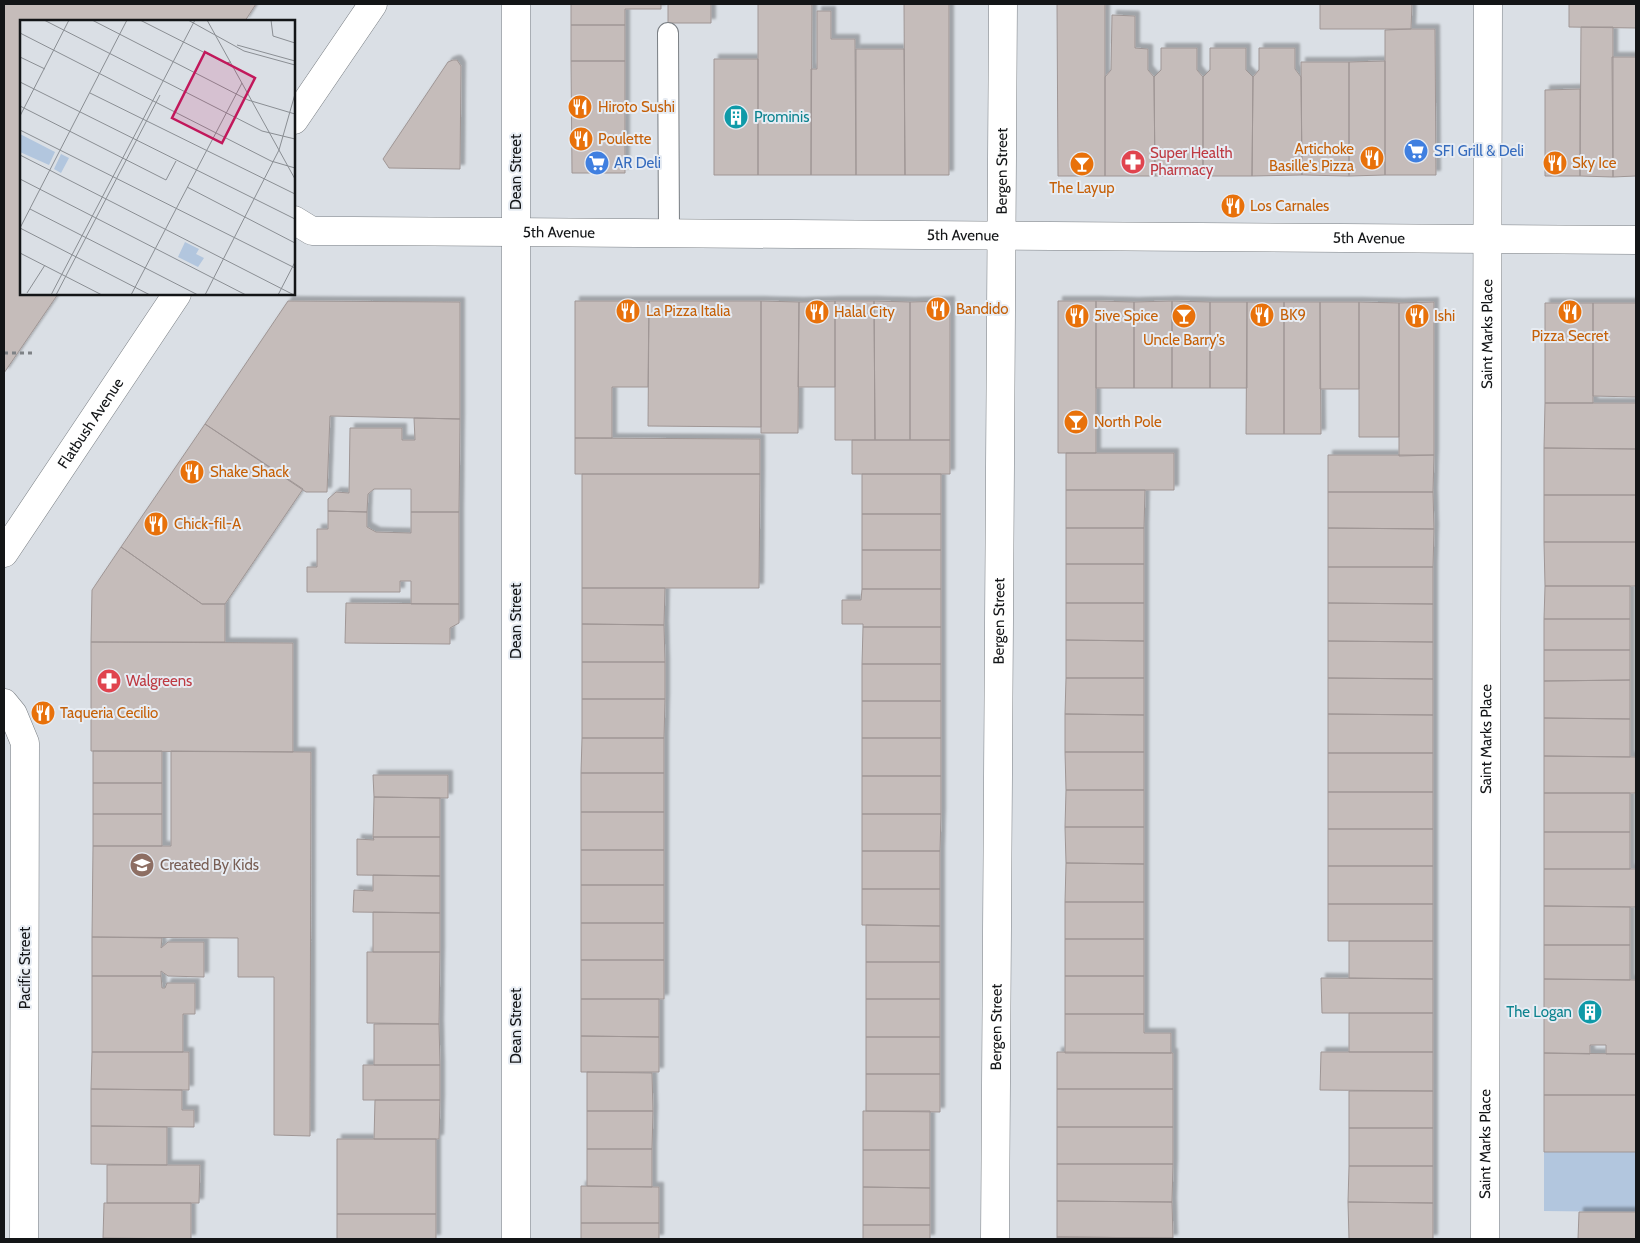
<svg xmlns="http://www.w3.org/2000/svg" width="1640" height="1243" viewBox="0 0 1640 1243" font-family="Cabin,sans-serif">
<style>
.green{fill:#b2c6de}
.building{fill:#c5bcba;stroke:#9f9695;filter:url(#shadow)}
.lines{fill:none;stroke-linecap:round;stroke-linejoin:round}
.lane-casing{stroke:#797e83;stroke-width:22}
.street-casing{stroke:#797e83;stroke-width:29}
.secondary-casing{stroke:#797e83;stroke-width:29}
.primary-casing{stroke:#797e83;stroke-width:29}
.path{stroke:#7e8286;stroke-width:3;stroke-dasharray:4 4;stroke-linecap:butt}
.lane{stroke:#fff;stroke-width:20}
.street{stroke:#fff;stroke-width:28}
.secondary{stroke:#fff;stroke-width:28}
.primary{stroke:#fff;stroke-width:28}
.labels{text-anchor:middle;stroke-width:4;stroke-linejoin:round;paint-order:stroke}
.food-label{font-size:15px;fill:#c56008;stroke:#e7ecf3;text-anchor:start}
.culture-label{font-size:15px;fill:#0d838f;stroke:#e7ecf3;text-anchor:start}
.shop-label{font-size:15px;fill:#366cbe;stroke:#e7ecf3;text-anchor:start}
.health-label{font-size:15px;fill:#be3a42;stroke:#e7ecf3;text-anchor:start}
.street-label{font-size:15px;fill:#131517;stroke:#e7ecf3}
.education-label{font-size:15px;fill:#785e54;stroke:#e7ecf3;text-anchor:start}
.inset-road{fill:none;stroke:#8a8e93;stroke-width:1}
.view{fill:#c2185b;fill-opacity:0.15;stroke:#c2185b;stroke-width:2.5}
.inset-edge{fill:none;stroke:#131517;stroke-width:2.5}
</style>
<defs>
<filter id="shadow"><feDropShadow dx="4.5" dy="-4.5" stdDeviation="1" flood-color="#0004"/></filter>
</defs>
<rect width="100%" height="100%" fill="#dadfe5"/>
<path class="green" d="M1544,1152H1636V1212L1544,1211Z"/>
<path class="building" d="M4,4H256L245,21H21V294H58L4,373Z
M571,4H661V9H625V25H571Z
M668,4H711V23H668Z
M758,4H812L811,175H758Z
M904,4H949V175H905Z
M1057,4H1105V176H1058Z
M1320,4H1412L1411,29H1320Z
M1569,4H1636V28L1569,27Z
M817,11H831V39H855L856,175H811V69H817Z
M1112,15L1135,16V48L1148,49V70L1154,77L1155,176H1105V77L1111,70Z
M571,25H625V61H571Z
M1581,27H1613V177L1580,176Z
M1411,29H1435L1436,175H1385V30Z
M1161,48H1197V70L1203,77V176H1155L1154,77L1161,70Z
M1210,48H1246V70L1253,77L1252,176H1203V77L1210,70Z
M1259,48H1295V69L1301,77L1302,175L1252,176L1253,77L1259,70Z
M856,49H904L905,175H856Z
M1612,57H1636V176L1613,177Z
M714,59H758V175H714Z
M453,60H457L461,66L460,169L389,168L383,159L448,62Z
M571,61H625V173H572Z
M1385,61V175L1349,176V62Z
M1301,62H1349V176L1302,175Z
M1580,89V176H1545V90Z
M288,301L460,302V419L330,416L327,492H306L205,424Z
M575,301H649L648,387H612V438H575Z
M649,301H761V427L648,426Z
M761,301L799,302L798,433H761Z
M835,301V387H798L799,302Z
M835,301H874L875,440H835Z
M874,301L910,302V440H875Z
M950,301V440H910V302Z
M1058,301H1096V453H1058Z
M1096,301L1134,302V388H1096Z
M1172,301V388H1134V302Z
M1172,301L1210,302V388H1172Z
M1210,302H1247V388H1210Z
M1247,302H1284V434H1246Z
M1284,302H1320L1321,434H1284Z
M1320,302H1359V389H1320Z
M1359,302L1399,303V437H1359Z
M1434,302V455L1399,456V303Z
M1545,303H1593V403H1545Z
M1593,303H1636V397L1593,396Z
M1545,403H1636V449L1544,448Z
M414,418L460,419L459,512H411V489H374L368,494L367,512L328,511V499L336,492L349,493L350,428H402V440H415Z
M205,424L303,489L225,604H202L121,547Z
M575,438L760,439V474H575Z
M852,440H950V474H852Z
M1544,448L1636,449V495H1544Z
M1066,453H1174V490H1066Z
M1328,455H1434L1433,492H1328Z
M582,474H760L759,588H582Z
M862,474H941V514H862Z
M1066,490H1145L1144,528H1066Z
M1328,492H1433L1434,529L1328,528Z
M1544,495H1636V542H1544Z
M328,511L367,512V527L376,532L411,533V512H459V604H411V581H400V592H307V567H317V529H328Z
M862,514H941V550H862Z
M1066,528H1144V564H1066Z
M1328,528L1434,529L1433,567H1328Z
M1544,542H1636V586H1545Z
M121,547L202,604H225V642H91L92,590Z
M862,550H941V589H862Z
M1066,564H1144V603H1066Z
M1328,567H1433V604L1328,603Z
M1545,586H1630V619H1544Z
M582,588H665L664,625L582,624Z
M862,589H941V627H863V624H842V600H861Z
M346,603L459,604V623L450,628V644L345,643Z
M1066,603H1144V641L1066,640Z
M1328,603L1433,604V642L1328,641Z
M1544,619H1630V650H1544Z
M582,624L664,625L665,662H582Z
M863,627H941V664H862Z
M1066,640L1144,641V678H1066Z
M1328,641L1433,642V679L1328,678Z
M91,642L293,643V752L91,751Z
M1544,650H1630V680L1544,681Z
M582,662H665V699H582Z
M862,664H941V701H862Z
M1066,678H1144V715L1065,714Z
M1328,678L1433,679V715L1328,714Z
M1630,680V719L1544,718V681Z
M582,699H665L664,738H582Z
M862,701H941V738H862Z
M1065,714L1144,715V752H1065Z
M1328,714L1433,715V753H1328Z
M1544,718L1630,719V757L1544,756Z
M582,738H664V773H581Z
M862,738H941V776H862Z
M93,751H162V783H93Z
M171,751L311,752L310,1136L274,1135V977H238V938L92,937L93,846H171Z
M1065,752H1144V790H1066Z
M1328,753H1433V792H1328Z
M1544,756L1636,757V793H1544Z
M581,773H664V812H581Z
M373,775H448V798L374,797Z
M862,776H941V814H862Z
M93,783H162V814H93Z
M1066,790H1144V827H1065Z
M1328,792H1433V829H1328Z
M1544,793H1630V832H1544Z
M374,797L440,798V837H373Z
M581,812H664V850H581Z
M93,814H162V846H93Z
M862,814H941L940,851H862Z
M1065,827H1144V864L1066,863Z
M1328,829H1433V866H1328Z
M1544,832H1630V869H1544Z
M373,837H440V876L357,875V839L374,840Z
M581,850H664V885H581Z
M862,851H940V889H862Z
M1066,863L1144,864V902H1065Z
M1328,866H1433V904H1328Z
M1544,869H1636V907L1544,906Z
M373,875L440,876V913L353,912L354,890L373,891Z
M581,885H664V923H581Z
M862,889H940V926L862,925Z
M1065,902H1144V939H1065Z
M1328,904H1433V941H1328Z
M1544,906L1630,907V945H1544Z
M373,912L440,913V952H373Z
M581,923H664V960H581Z
M866,925L940,926V962H866Z
M92,937L162,938L161,948L168,942H204V977L168,976L161,971V976H92Z
M1065,939H1144V976H1065Z
M1349,941H1433V979L1349,978Z
M1544,945H1630V980L1544,979Z
M367,952H440L439,1024L367,1023Z
M581,960H664V999H581Z
M866,962H940V999H866Z
M92,976H161L162,988H165L167,983H195V1014H183V1052H92Z
M1065,976H1144V1014H1065Z
M1321,978L1433,979V1013H1322Z
M1544,979L1636,980V1054H1606V1045H1590V1054L1544,1053Z
M581,999H659V1037L581,1036Z
M866,999H940V1037H866Z
M1349,1013H1433V1052H1349Z
M1065,1014H1144V1033H1171V1053H1065Z
M374,1024H439L440,1065H374Z
M581,1036L659,1037V1072H581Z
M866,1037H940V1074H866Z
M92,1052H189V1090L91,1089Z
M1057,1052L1173,1053V1089H1057Z
M1321,1052H1433V1091L1320,1090Z
M1544,1053L1636,1054V1095H1544Z
M363,1065H440V1100H363Z
M587,1072L652,1073L653,1111H587Z
M866,1074H940V1112L866,1111Z
M91,1089L182,1090V1110H194V1127L91,1126Z
M1057,1089H1173V1127H1057Z
M1349,1091H1433V1128H1349Z
M1544,1095H1636V1152H1544Z
M375,1100H440L439,1139H374Z
M587,1111H653L652,1149H587Z
M863,1111H930V1150H863Z
M91,1126L167,1127V1165L91,1164Z
M1057,1127H1173V1164H1057Z
M1349,1128H1433V1166H1349Z
M337,1139H436V1214H337Z
M587,1149H652V1187L587,1186Z
M863,1150H930V1188L863,1187Z
M1057,1164H1173L1172,1202L1057,1201Z
M107,1165H200L199,1203H107Z
M1349,1166H1433V1203L1348,1202Z
M581,1186L659,1187V1223H581Z
M863,1187L930,1188V1225H863Z
M1057,1201L1172,1202L1173,1238L1057,1237Z
M1348,1202L1433,1203V1239H1349Z
M104,1203H191V1239L103,1238Z
M1579,1212H1636V1239H1578Z
M337,1214H436V1239H337Z
M581,1223H659V1239H581Z
M863,1225H930V1239H863Z
M1057,1237L1173,1238V1239H1057Z"/>
<g class="lines">
<defs>
<path id="lane" d="M668,33L669,234"/>
<g id="street">
<path d="M516,4V1239"/>
<path d="M4,703L13,714L25,743L24,1239"/>
<path id="s1" d="M995,1239L1003,4"/>
<path id="s2" d="M1485,1239L1488,4"/>
</g>
<g id="secondary">
<path id="s3" d="M294,220L312,231H354L1636,240"/>
</g>
<g id="primary">
<path d="M294,120L373,4"/>
<path id="s4" d="M4,553L177,294"/>
</g>
</defs>
<use href="#lane" class="lane-casing"/>
<use href="#street" class="street-casing"/>
<use href="#secondary" class="secondary-casing"/>
<use href="#primary" class="primary-casing"/>
<path class="path" d="M4,353H34"/>
<use href="#lane" class="lane"/>
<use href="#street" class="street"/>
<use href="#secondary" class="secondary"/>
<use href="#primary" class="primary"/>
</g>
<defs>
<symbol id="restaurant-disc" viewBox="-11 -11 22 22"><circle r="9.5" fill="#e8710a" stroke="#e7ecf3"/><path d="M-5-6h1v4h1v-4h1v4h1v-4h1v5L-1.5 .5V6h-2V.5L-5-1ZM5-6V6H3V1.5H1.5Q1.5-4 5-6Z" fill="#fff"/></symbol>
<symbol id="building-disc" viewBox="-11 -11 22 22"><circle r="9.5" fill="#0f9aa8" stroke="#e7ecf3"/><path d="M-4-6H4V6H1V3H-1V6H-4ZM-2.5-4.3h1.7v1.8h-1.7ZM.8-4.3h1.7v1.8H.8ZM-2.5-1h1.7V.8h-1.7ZM.8-1h1.7V.8H.8Z" fill="#fff"/></symbol>
<symbol id="supermarket-disc" viewBox="-11 -11 22 22"><circle r="9.5" fill="#3f7fe0" stroke="#e7ecf3"/><path d="M-6-5.5h2.5l.6 2H6L4.5 2H-2.5L-4.4-4H-6ZM-1.5 3.2a1.3 1.3 0 1 0 .1 0ZM3 3.2a1.3 1.3 0 1 0 .1 0Z" fill="#fff"/></symbol>
<symbol id="pharmacy-disc" viewBox="-11 -11 22 22"><circle r="9.5" fill="#e0444e" stroke="#e7ecf3"/><path d="M-2-6h4v4h4v4h-4v4h-4v-4h-4v-4h4Z" fill="#fff"/></symbol>
<symbol id="bar-disc" viewBox="-11 -11 22 22"><circle r="9.5" fill="#e8710a" stroke="#e7ecf3"/><path d="M-6-5H6L.8 .8V4.5H3.5V6h-7V4.5H-.8V.8Z" fill="#fff"/></symbol>
<symbol id="school-disc" viewBox="-11 -11 22 22"><circle r="9.5" fill="#8d6e63" stroke="#e7ecf3"/><path d="M0-5L7-2L0 1L-7-2ZM-4 1L0 2.5L4 1V4Q0 6-4 4Z" fill="#fff"/></symbol>
</defs>
<g fill-rule="evenodd">
<use href="#restaurant-disc" x="566" y="93" width="28" height="28"/>
<use href="#building-disc" x="722" y="103" width="28" height="28"/>
<use href="#restaurant-disc" x="567" y="125" width="28" height="28"/>
<use href="#supermarket-disc" x="1402" y="137" width="28" height="28"/>
<use href="#restaurant-disc" x="1358" y="144" width="28" height="28"/>
<use href="#pharmacy-disc" x="1119" y="148" width="28" height="28"/>
<use href="#supermarket-disc" x="583" y="149" width="28" height="28"/>
<use href="#restaurant-disc" x="1541" y="149" width="28" height="28"/>
<use href="#bar-disc" x="1068" y="150" width="28" height="28"/>
<use href="#restaurant-disc" x="1219" y="192" width="28" height="28"/>
<use href="#restaurant-disc" x="924" y="295" width="28" height="28"/>
<use href="#restaurant-disc" x="614" y="297" width="28" height="28"/>
<use href="#restaurant-disc" x="803" y="298" width="28" height="28"/>
<use href="#restaurant-disc" x="1556" y="298" width="28" height="28"/>
<use href="#restaurant-disc" x="1248" y="301" width="28" height="28"/>
<use href="#restaurant-disc" x="1063" y="302" width="28" height="28"/>
<use href="#bar-disc" x="1170" y="302" width="28" height="28"/>
<use href="#restaurant-disc" x="1403" y="302" width="28" height="28"/>
<use href="#bar-disc" x="1062" y="408" width="28" height="28"/>
<use href="#restaurant-disc" x="178" y="458" width="28" height="28"/>
<use href="#restaurant-disc" x="142" y="510" width="28" height="28"/>
<use href="#pharmacy-disc" x="95" y="667" width="28" height="28"/>
<use href="#restaurant-disc" x="29" y="699" width="28" height="28"/>
<use href="#school-disc" x="128" y="851" width="28" height="28"/>
<use href="#building-disc" x="1576" y="998" width="28" height="28"/>
</g>
<g class="labels">
<g class="food-label">
<text x="598" y="112">Hiroto Sushi</text>
<text x="598" y="144">Poulette</text>
<text x="1354" y="154" text-anchor="end">Artichoke<tspan x="1354" dy="17">Basille's Pizza</tspan></text>
<text x="1572" y="168">Sky Ice</text>
<text x="1082" y="193" text-anchor="middle">The Layup</text>
<text x="1250" y="211">Los Carnales</text>
<text x="956" y="314">Bandido</text>
<text x="646" y="316">La Pizza Italia</text>
<text x="834" y="317">Halal City</text>
<text x="1280" y="320">BK9</text>
<text x="1094" y="321">5ive Spice</text>
<text x="1434" y="321">Ishi</text>
<text x="1570" y="341" text-anchor="middle">Pizza Secret</text>
<text x="1184" y="345" text-anchor="middle">Uncle Barry's</text>
<text x="1094" y="427">North Pole</text>
<text x="210" y="477">Shake Shack</text>
<text x="174" y="529">Chick-fil-A</text>
<text x="60" y="718">Taqueria Cecilio</text>
</g>
<g class="culture-label">
<text x="754" y="122">Prominis</text>
<text x="1572" y="1017" text-anchor="end">The Logan</text>
</g>
<g class="shop-label">
<text x="1434" y="156">SFI Grill &amp; Deli</text>
<text x="614" y="168">AR Deli</text>
</g>
<g class="health-label">
<text x="1150" y="158">Super Health<tspan x="1150" dy="17">Pharmacy</tspan></text>
<text x="126" y="686">Walgreens</text>
</g>
<g class="street-label">
<text transform="translate(516 172) rotate(-90)" y="5">Dean Street</text>
<text dy="5" stroke="none"><textPath href="#s1" startOffset="1068">Bergen Street</textPath></text>
<text dy="5" stroke="none"><textPath href="#s3" startOffset="268">5th Avenue</textPath></text>
<text dy="5" stroke="none"><textPath href="#s3" startOffset="672">5th Avenue</textPath></text>
<text dy="5" stroke="none"><textPath href="#s3" startOffset="1078">5th Avenue</textPath></text>
<text dy="5" stroke="none"><textPath href="#s2" startOffset="905">Saint Marks Place</textPath></text>
<text dy="5" stroke="none"><textPath href="#s4" startOffset="156">Flatbush Avenue</textPath></text>
<text transform="translate(516 621) rotate(-90)" y="5">Dean Street</text>
<text dy="5" stroke="none"><textPath href="#s1" startOffset="618">Bergen Street</textPath></text>
<text dy="5" stroke="none"><textPath href="#s2" startOffset="500">Saint Marks Place</textPath></text>
<text transform="translate(25 968) rotate(-90)" y="5">Pacific Street</text>
<text transform="translate(516 1026) rotate(-90)" y="5">Dean Street</text>
<text dy="5" stroke="none"><textPath href="#s1" startOffset="212">Bergen Street</textPath></text>
<text dy="5" stroke="none"><textPath href="#s2" startOffset="95">Saint Marks Place</textPath></text>
</g>
<g class="education-label">
<text x="160" y="870">Created By Kids</text>
</g>
</g>
<g transform="translate(20 20)">
<rect width="275" height="275" fill="#dadfe5"/>
<path d="M0,114L35,132L29,145L0,132ZM41,134L49,138L41,153L34,149ZM165,222L179,229L176,234L184,238L178,247L158,237Z" fill="#b2c6de"/>
<path class="inset-road" d="M24,0L242,111L275,119M72,0L228,80L275,94M120,0L205,43L211,42M168,0L224,31L275,45M187,0L275,159M251,0L253,16L275,23M0,13L251,141L275,148M217,25L275,41M0,37L25,49M0,62L275,199M70,73L275,174M0,86L146,160L156,141M0,96L49,0M0,110L275,248M0,135L274,275M0,159L226,275M167,167L275,223M10,189L178,275M0,208L130,275M0,208L107,0M0,233L82,275M7,273L25,245M31,275L175,0M36,275L140,75M111,275L222,63M185,275L259,130L275,74M258,275L275,242"/>
<path class="view" d="M185,32L235,58L202,123L152,98Z"/>
<rect width="275" height="275" class="inset-edge"/>
</g>
<rect width="1640" height="1243" fill="none" stroke="#131517" stroke-width="10"/>
</svg>
